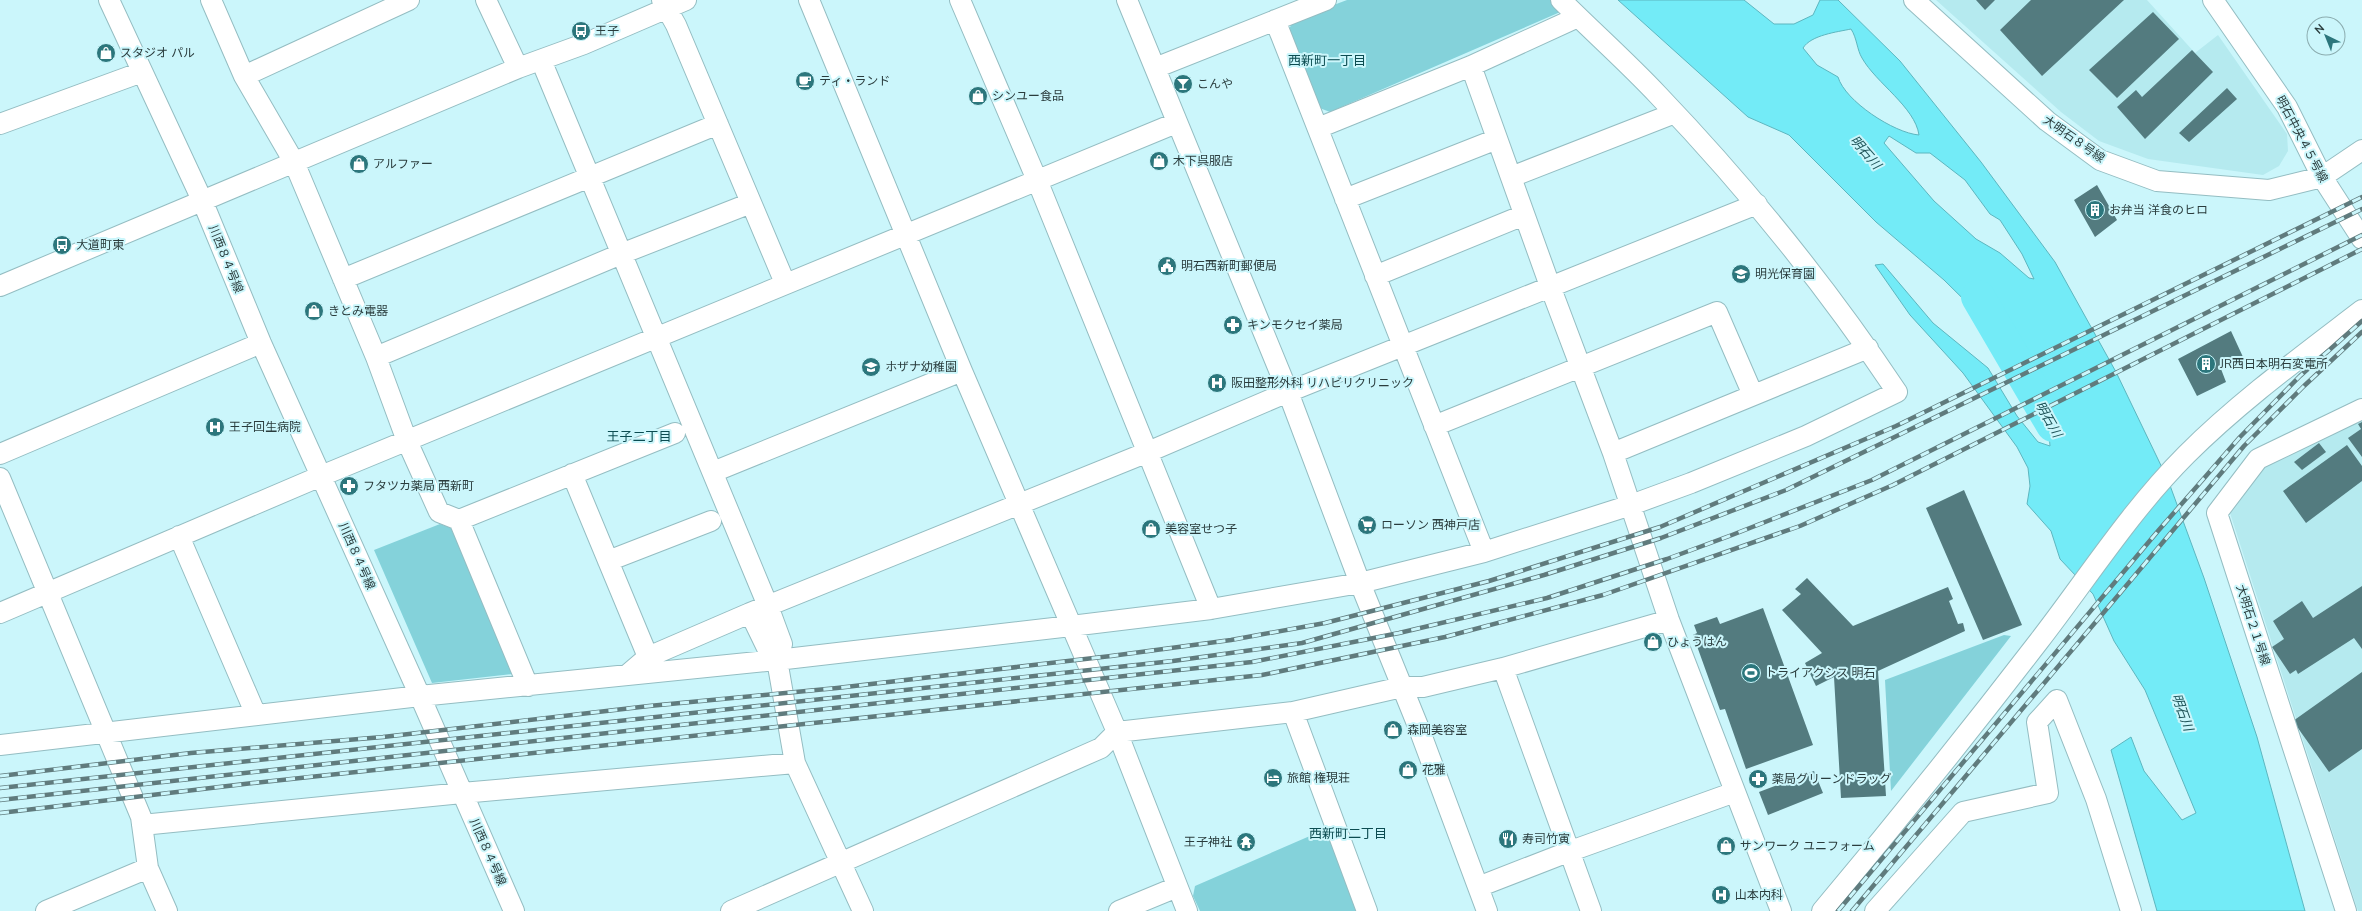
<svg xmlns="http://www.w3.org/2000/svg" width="2362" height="911" viewBox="0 0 2362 911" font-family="'Nunito Sans','Noto Sans JP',sans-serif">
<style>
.built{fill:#b5eaef}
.green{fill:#84d2da}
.water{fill:#73ebf7;stroke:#5db6bf;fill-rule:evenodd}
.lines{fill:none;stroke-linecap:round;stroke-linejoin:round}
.river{stroke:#73ebf7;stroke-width:34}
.building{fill:#537b7f}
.minor-casing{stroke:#94bdc2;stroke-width:22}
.minor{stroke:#fff;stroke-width:20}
.rail-casing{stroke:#607b7d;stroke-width:4.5}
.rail{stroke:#cbf6fb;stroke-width:3;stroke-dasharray:9;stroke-linecap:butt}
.labels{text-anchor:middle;stroke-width:4;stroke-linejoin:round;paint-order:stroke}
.poi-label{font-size:12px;fill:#2a3c3d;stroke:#cbf6fb;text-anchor:start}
.street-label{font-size:12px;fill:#2a3c3d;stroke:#cbf6fb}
.neighbourhood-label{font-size:13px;fill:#0c4c51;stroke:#cbf6fb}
.water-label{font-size:13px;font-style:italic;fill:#1e5358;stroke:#cbf6fb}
</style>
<rect width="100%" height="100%" fill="#cbf6fb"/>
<path class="built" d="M1936,0H2147L2195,53L2218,35L2287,134L2288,151L2279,166L2263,175L2148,159L2099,141L2061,112Z
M2362,415V911H2358L2230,513L2263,461Z"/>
<path class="green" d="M1347,0H1553L1558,5V13L1330,112L1317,107L1289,29L1294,20Z
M440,524L451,528L513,674L432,683L374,550Z
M2004,635L2011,636L1891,791L1885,680Z
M1326,829L1356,911H1200L1193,896L1195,886Z"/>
<path class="water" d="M1618,0H1744L1774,24H1794L1813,15L1820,0H1838L1900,61L1981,162L2055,262L2116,372L2168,480L2204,578L2257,737L2305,911H2157L2111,750L2131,737L2144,771L2182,820L2196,813L2145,690L2114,641L2093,594L2060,559L2051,531L2027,504L2030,486L2028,468L2017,447L1963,373L1910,315L1875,265L1883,264L1933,323L1988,368L2017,416L2038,442L2050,446L2048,421L2008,343L1944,280L1876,222L1789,135L1748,117ZM1851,29C1857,38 1857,50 1862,58C1876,83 1915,107 1919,135C1894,133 1845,101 1838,77L1817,65L1803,48C1811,35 1837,32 1851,29ZM1889,136L1916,153H1930L1965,180L1990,214L2000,220L2022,254L2034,279L2029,278L2000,253L1976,239L1934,201L1884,143Z"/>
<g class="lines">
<path class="river" d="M1978,297L2053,425"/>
</g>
<path class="building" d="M1976,0H1995L1985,10Z
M2031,0H2124L2042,76L2000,30Z
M2153,12L2179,39L2117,98L2089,70Z
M2192,50L2213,72L2145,139L2117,107L2136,90L2142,97Z
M2227,88L2237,99L2189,142L2179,133Z
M2097,185L2117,220L2095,237L2074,200Z
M2231,331L2243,357L2221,369L2226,382L2197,396L2178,359Z
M2362,422V457L2348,438L2361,429L2358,424Z
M2319,443L2326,452L2302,470L2294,462Z
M2347,445L2362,466V481L2306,523L2283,491Z
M1964,490L2022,625L1983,640L1926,508Z
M1807,578L1853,626L1948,587L1953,599L1949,601L1958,624L1963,623L1965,631L1878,671L1886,796L1841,798L1834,677L1816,686L1805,663L1822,653L1782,610L1801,594L1795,589Z
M2362,586V649L2354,638L2298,674L2296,670L2290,674L2272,647L2284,639L2273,621L2302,601L2313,618Z
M1763,608L1813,745L1746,769L1725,709L1720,710L1693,635L1697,633L1694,625L1717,617L1720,624Z
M2362,672V749L2329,772L2293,721Z
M1814,771L1823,793L1768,815L1759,792Z"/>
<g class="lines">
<defs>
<path id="minor" d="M109,0L202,200L261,343L420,696L514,911
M211,0L244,76L294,162L376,357L407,441L439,512L459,520L528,686
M486,0L518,68
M662,0L676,25L785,283
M809,0L962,371L1117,732L1187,911
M960,0L1037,180L1211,609
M1127,0L1288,392L1360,583L1418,726L1487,911
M1914,0L2047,121L2100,160L2157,181L2269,190L2322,177L2362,150
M2213,0L2287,107L2322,177L2362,239
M1275,20L1484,552
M541,60L768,606L782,644L777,660L795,763L863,911
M1471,66L1550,286L1613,453L1669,620L1781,911
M1155,68L1326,0
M244,76L409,0
M0,124L142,72
M1318,128L1471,66L1578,17
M1511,177L1675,113
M1345,199L1497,139
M1375,276L1524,215
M343,279L718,124
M0,286L518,68L584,44L686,0
M376,357L621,254L751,203
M1434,426L1717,312L1753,395
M1613,453L1868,348
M0,454L261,343
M713,472L962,371
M572,474L648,657
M0,478L141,817L148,868L167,911
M459,520L675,433
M179,536L256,715
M608,561L711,521
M0,613L321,476L1176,123
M750,613L767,648L777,660
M1503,668L1591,911
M627,675L648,657L750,613L1148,452L1288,392L1757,204
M1293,712L1367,911
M0,745L420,696L777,660L1071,626L1211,609L1360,583L1484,552L1631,505L1691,483L1806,436L1897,392C1826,286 1746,187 1658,95C1627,62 1593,32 1561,0
M142,825L462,793L795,763
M1478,887L1568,852L1735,792
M46,911L148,868
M731,911L1101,748L1117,732L1293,712L1402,687H1423L1503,668L1669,620
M1119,911L1177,887
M1822,911C1896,823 1969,732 2039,641C2087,579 2130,511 2186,455C2239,402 2302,356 2362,310
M1875,911L1963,812L2048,793L2037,722L2057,700L2096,799L2131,911
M2346,911L2217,513L2258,459L2362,409"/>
</defs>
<use href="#minor" class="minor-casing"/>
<use href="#minor" class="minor"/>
<defs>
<path id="rail" d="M0,776L191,753L383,737L649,706L837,688L1111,656L1231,640L1325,623L1489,581L1660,527L1896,426L2362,197
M0,788L1173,661L1302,643L1544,575L1661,538L1786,490L2362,209
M0,800L1252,662L1399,633L1547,598L1667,559L1732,535L1872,480L2362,235
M0,813L253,783L1262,675L1445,637L1603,595L1800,526L1893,485L2362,249
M1838,911L2158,531L2240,437L2300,376L2362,321
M1852,911L2244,446L2304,386L2362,332"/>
</defs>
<use href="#rail" class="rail-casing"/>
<use href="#rail" class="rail"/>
</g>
<defs>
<symbol id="bus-disc" viewBox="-11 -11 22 22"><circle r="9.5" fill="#2c767c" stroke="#cbf6fb"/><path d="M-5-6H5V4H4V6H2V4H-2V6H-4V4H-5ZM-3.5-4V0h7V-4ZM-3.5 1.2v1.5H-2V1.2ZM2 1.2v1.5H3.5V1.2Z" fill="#fff"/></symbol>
<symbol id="shop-disc" viewBox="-11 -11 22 22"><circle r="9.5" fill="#2c767c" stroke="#cbf6fb"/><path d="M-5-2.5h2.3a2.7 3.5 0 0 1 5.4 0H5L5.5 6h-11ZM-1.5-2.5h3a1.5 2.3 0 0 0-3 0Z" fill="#fff"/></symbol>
<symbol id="cafe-disc" viewBox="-11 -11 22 22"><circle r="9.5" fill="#2c767c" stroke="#cbf6fb"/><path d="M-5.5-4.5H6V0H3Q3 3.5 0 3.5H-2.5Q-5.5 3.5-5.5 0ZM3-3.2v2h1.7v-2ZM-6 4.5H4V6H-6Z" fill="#fff"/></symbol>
<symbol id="bar-disc" viewBox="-11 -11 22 22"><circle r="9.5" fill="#2c767c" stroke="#cbf6fb"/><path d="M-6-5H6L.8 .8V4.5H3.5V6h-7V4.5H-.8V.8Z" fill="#fff"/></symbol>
<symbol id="building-disc" viewBox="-11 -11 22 22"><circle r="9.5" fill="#2c767c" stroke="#cbf6fb"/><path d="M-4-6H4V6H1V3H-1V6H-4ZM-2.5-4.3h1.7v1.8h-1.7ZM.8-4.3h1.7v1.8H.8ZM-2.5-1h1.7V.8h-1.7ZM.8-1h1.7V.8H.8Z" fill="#fff"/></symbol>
<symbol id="civic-disc" viewBox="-11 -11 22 22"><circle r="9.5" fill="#2c767c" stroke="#cbf6fb"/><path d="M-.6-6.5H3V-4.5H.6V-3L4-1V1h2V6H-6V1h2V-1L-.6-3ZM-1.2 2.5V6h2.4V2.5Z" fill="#fff"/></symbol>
<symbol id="school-disc" viewBox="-11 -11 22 22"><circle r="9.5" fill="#2c767c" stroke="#cbf6fb"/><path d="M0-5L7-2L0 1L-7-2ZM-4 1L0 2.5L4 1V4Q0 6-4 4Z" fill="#fff"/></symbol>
<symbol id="pharmacy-disc" viewBox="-11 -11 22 22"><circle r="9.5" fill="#2c767c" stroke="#cbf6fb"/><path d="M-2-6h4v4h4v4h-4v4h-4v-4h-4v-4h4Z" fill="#fff"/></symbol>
<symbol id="hospital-disc" viewBox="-11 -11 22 22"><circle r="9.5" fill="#2c767c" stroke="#cbf6fb"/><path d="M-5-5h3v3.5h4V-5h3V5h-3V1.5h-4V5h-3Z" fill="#fff"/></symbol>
<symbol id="supermarket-disc" viewBox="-11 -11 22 22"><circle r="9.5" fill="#2c767c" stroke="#cbf6fb"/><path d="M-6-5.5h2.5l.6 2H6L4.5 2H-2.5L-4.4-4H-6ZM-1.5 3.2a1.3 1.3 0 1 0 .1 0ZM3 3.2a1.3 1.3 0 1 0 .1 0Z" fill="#fff"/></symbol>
<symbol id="stadium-disc" viewBox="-11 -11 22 22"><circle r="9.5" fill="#2c767c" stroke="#cbf6fb"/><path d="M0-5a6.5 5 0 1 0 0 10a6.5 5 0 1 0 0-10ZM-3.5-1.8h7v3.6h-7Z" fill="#fff"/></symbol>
<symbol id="hotel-disc" viewBox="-11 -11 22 22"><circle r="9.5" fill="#2c767c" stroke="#cbf6fb"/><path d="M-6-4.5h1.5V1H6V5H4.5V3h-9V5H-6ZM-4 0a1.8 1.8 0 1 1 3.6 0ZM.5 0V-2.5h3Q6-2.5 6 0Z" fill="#fff"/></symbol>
<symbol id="restaurant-disc" viewBox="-11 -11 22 22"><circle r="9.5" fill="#2c767c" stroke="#cbf6fb"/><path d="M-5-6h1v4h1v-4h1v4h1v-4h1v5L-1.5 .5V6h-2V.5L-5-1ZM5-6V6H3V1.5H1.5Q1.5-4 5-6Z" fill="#fff"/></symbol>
<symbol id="temple-disc" viewBox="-11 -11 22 22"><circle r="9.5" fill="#2c767c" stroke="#cbf6fb"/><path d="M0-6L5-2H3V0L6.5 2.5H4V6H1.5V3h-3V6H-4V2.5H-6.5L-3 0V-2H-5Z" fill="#fff"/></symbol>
</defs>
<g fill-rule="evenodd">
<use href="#bus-disc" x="570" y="20" width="22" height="22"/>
<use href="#shop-disc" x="95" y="42" width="22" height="22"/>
<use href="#cafe-disc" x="794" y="70" width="22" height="22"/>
<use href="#bar-disc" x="1172" y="73" width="22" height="22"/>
<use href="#shop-disc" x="967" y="85" width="22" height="22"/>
<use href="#shop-disc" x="1148" y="150" width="22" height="22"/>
<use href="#shop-disc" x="348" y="153" width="22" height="22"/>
<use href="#building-disc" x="2084" y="199" width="22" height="22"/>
<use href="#bus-disc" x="51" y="234" width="22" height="22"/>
<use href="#civic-disc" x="1156" y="255" width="22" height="22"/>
<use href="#school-disc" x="1730" y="263" width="22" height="22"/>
<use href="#shop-disc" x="303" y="300" width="22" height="22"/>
<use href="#pharmacy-disc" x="1222" y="314" width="22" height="22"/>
<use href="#building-disc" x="2195" y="353" width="22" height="22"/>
<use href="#school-disc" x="860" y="356" width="22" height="22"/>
<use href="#hospital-disc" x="1206" y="372" width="22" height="22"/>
<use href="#hospital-disc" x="204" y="416" width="22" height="22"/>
<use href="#pharmacy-disc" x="338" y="475" width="22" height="22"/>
<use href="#supermarket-disc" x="1356" y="514" width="22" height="22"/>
<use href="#shop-disc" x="1140" y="518" width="22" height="22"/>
<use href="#shop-disc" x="1642" y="631" width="22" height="22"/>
<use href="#stadium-disc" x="1740" y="662" width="22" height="22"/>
<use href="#shop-disc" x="1382" y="719" width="22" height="22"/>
<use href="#shop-disc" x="1397" y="759" width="22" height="22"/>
<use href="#hotel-disc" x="1262" y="767" width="22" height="22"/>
<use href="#pharmacy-disc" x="1747" y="768" width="22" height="22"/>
<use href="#restaurant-disc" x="1497" y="828" width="22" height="22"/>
<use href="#temple-disc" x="1235" y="831" width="22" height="22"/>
<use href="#shop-disc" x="1715" y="835" width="22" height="22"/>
<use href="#hospital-disc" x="1710" y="884" width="22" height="22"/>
</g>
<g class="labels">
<g class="poi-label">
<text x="595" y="35">王子</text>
<text x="120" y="57">スタジオ パル</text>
<text x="819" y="85">ティ・ランド</text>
<text x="1197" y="88">こんや</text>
<text x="992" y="100">シンユー食品</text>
<text x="1173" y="165">木下呉服店</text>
<text x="373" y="168">アルファー</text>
<text x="2109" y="214">お弁当 洋食のヒロ</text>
<text x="76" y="249">大道町東</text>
<text x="1181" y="270">明石西新町郵便局</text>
<text x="1755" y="278">明光保育園</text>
<text x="328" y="315">きとみ電器</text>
<text x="1247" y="329">キンモクセイ薬局</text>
<text x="2220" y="368">JR西日本明石変電所</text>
<text x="885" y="371">ホザナ幼稚園</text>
<text x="1231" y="387">阪田整形外科 リハビリクリニック</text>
<text x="229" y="431">王子回生病院</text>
<text x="363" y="490">フタツカ薬局 西新町</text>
<text x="1381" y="529">ローソン 西神戸店</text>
<text x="1165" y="533">美容室せつ子</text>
<text x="1667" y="646">ひょうはん</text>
<text x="1765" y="677">トライアクシス 明石</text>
<text x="1407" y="734">森岡美容室</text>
<text x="1422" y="774">花雅</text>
<text x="1287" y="782">旅館 権現荘</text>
<text x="1772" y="783">薬局グリーンドラッグ</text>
<text x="1522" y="843">寿司竹寅</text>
<text x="1232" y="846" text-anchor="end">王子神社</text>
<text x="1740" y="850">サンワーク ユニフォーム</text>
<text x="1735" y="899">山本内科</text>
</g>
<g class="street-label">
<text transform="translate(2074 139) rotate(35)" y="4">大明石８号線</text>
<text transform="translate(2302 139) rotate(62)" y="4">明石中央４５号線</text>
<text transform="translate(226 259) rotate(68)" y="4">川西８４号線</text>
<text transform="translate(357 556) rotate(66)" y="4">川西８４号線</text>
<text transform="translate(2253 625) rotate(72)" y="4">大明石２１号線</text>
<text transform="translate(488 852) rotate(66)" y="4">川西８４号線</text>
</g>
<g class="neighbourhood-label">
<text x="1327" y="65">西新町一丁目</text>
<text x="639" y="441">王子二丁目</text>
<text x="1348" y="838">西新町二丁目</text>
</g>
<g class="water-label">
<text transform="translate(1866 152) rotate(49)" y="5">明石川</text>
<text transform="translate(2049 419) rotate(60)" y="5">明石川</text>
<text transform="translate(2183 712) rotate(70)" y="5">明石川</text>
</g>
</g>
<g transform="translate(2326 36) rotate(317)"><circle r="19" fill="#cbf6fb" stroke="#8bacaf"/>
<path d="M0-3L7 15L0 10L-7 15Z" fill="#2c767c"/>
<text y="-6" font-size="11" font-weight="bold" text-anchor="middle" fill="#2a3c3d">N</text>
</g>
</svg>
